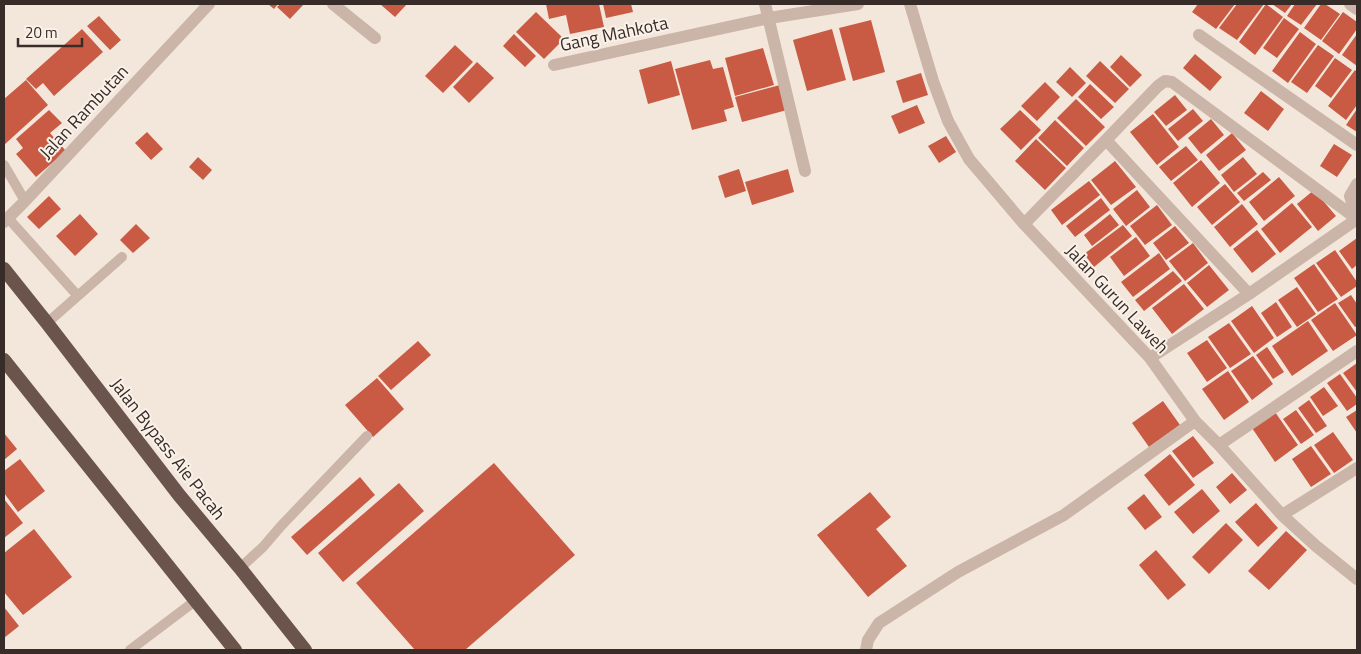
<svg xmlns="http://www.w3.org/2000/svg" width="1361" height="654" viewBox="0 0 1361 654" font-family="'Titillium Web',sans-serif">
<style>
.building{fill:#c95b44}
.lines{fill:none;stroke-linecap:round;stroke-linejoin:round}
.service{stroke:#cbb5a8;stroke-width:10}
.minor{stroke:#cbb5a8;stroke-width:12}
.trunk{stroke:#6a544c;stroke-width:14}
.labels{text-anchor:middle;stroke-width:4;stroke-linejoin:round;paint-order:stroke}
.street-label{font-size:18px;fill:#382c28;stroke:#faf1e9}
</style>
<rect width="100%" height="100%" fill="#f3e7dc"/>
<path class="building" d="M268,4H278L274,9Z
M280,4H304L290,19L277,7Z
M380,4H407L395,17Z
M546,4H599L604,27L570,34L566,15L549,19Z
M603,4H631L633,12L606,18Z
M1198,4H1235L1216,29L1192,12Z
M1237,4H1264L1237,40L1219,28Z
M1266,4L1283,17L1255,55L1239,42Z
M1272,4H1292L1285,13Z
M1295,4H1317L1301,25L1287,16Z
M1321,4H1325L1340,14L1321,40L1304,28Z
M536,12L564,39L544,59L516,32Z
M1343,12L1357,22V29L1339,54L1322,41Z
M99,16L121,40L110,50L87,26Z
M1284,18L1299,29L1277,58L1263,48Z
M871,20L885,72L853,81L839,28Z
M82,29L103,52L54,96L43,83L36,89L26,79Z
M832,29L846,80L807,91L793,40Z
M1300,32L1316,44L1288,83L1272,71Z
M514,34L536,56L525,67L503,46Z
M1357,34V66L1342,55Z
M455,45L473,62L443,93L425,76Z
M1318,45L1334,56L1307,93L1291,82Z
M763,48L774,85L735,96L725,58Z
M1195,54L1222,77L1210,91L1183,68Z
M1121,55L1142,75L1130,87L1110,67Z
M1335,58L1352,70L1331,98L1315,86Z
M710,60L713,69L723,67L734,107L724,110L727,121L692,130L675,69Z
M671,61L680,95L648,104L639,70Z
M1100,61L1129,89L1115,103L1086,76Z
M477,62L494,78L469,103L453,87Z
M1070,67L1086,83L1072,97L1056,82Z
M1355,70L1357,72V105L1346,120L1328,106Z
M921,73L928,95L903,103L896,81Z
M26,80L48,105L4,145V99Z
M1045,82L1060,97L1037,121L1021,106Z
M1090,84L1114,107L1101,119L1078,97Z
M780,85L787,110L742,122L735,97Z
M1261,91L1284,109L1268,131L1244,113Z
M1175,95L1187,110L1166,126L1154,112Z
M1076,99L1105,127L1086,146L1057,118Z
M917,105L925,123L899,134L891,116Z
M1193,109L1203,121L1178,141L1168,129Z
M1357,109V132L1346,125Z
M49,110L62,123L50,133L66,151L36,177L16,154L23,148L16,139Z
M1020,110L1041,130L1021,150L1000,129Z
M1153,114L1179,147L1157,165L1130,132Z
M1211,119L1224,135L1201,154L1188,138Z
M1055,120L1084,148L1067,166L1038,138Z
M147,132L163,149L151,160L135,143Z
M1232,133L1246,150L1219,171L1206,155Z
M946,136L956,152L939,163L928,146Z
M1036,139L1066,168L1045,190L1015,161Z
M1334,144L1352,155L1337,177L1320,166Z
M1186,146L1198,160L1171,181L1159,167Z
M198,157L212,170L203,180L189,167Z
M1243,157L1257,174L1234,192L1221,175Z
M1201,160L1220,183L1192,207L1173,183Z
M1115,161L1136,187L1111,205L1091,180Z
M739,169L746,191L725,198L718,176Z
M788,169L794,192L752,205L745,182Z
M1263,172L1271,180L1244,201L1237,193Z
M1279,177L1295,196L1264,221L1249,202Z
M1089,181L1100,195L1062,225L1051,210Z
M1225,184L1240,202L1212,225L1197,207Z
M1137,190L1150,207L1126,226L1113,209Z
M1314,190L1336,216L1318,231L1297,204Z
M49,196L61,209L39,229L27,217Z
M1101,198L1110,210L1075,237L1066,226Z
M1292,203L1312,227L1280,253L1261,229Z
M1242,204L1258,224L1230,247L1214,227Z
M1157,205L1172,225L1145,245L1130,226Z
M80,214L98,234L75,256L56,236Z
M1110,214L1119,225L1092,246L1084,235Z
M136,224L150,238L133,253L120,240Z
M1123,225L1132,236L1094,267L1084,254Z
M1175,226L1189,243L1166,260L1153,243Z
M1257,230L1276,254L1252,273L1233,249Z
M1136,237L1150,256L1124,276L1110,257Z
M1357,238V265L1352,269L1339,251Z
M1193,243L1208,263L1185,281L1169,261Z
M1335,250L1357,282V286L1341,297L1316,263Z
M1159,253L1170,269L1133,297L1121,282Z
M1314,264L1338,299L1318,312L1294,278Z
M1209,265L1229,290L1207,307L1187,283Z
M1173,271L1182,281L1144,311L1135,300Z
M1184,284L1204,309L1172,334L1152,308Z
M1297,287L1316,314L1297,327L1278,300Z
M1351,295L1357,304V326L1355,327L1338,303Z
M1276,302L1292,327L1277,337L1261,313Z
M1335,303L1357,335L1333,351L1311,320Z
M1252,306L1274,338L1254,353L1231,321Z
M1308,321L1328,351L1292,376L1272,346Z
M1229,323L1251,354L1230,368L1208,337Z
M1207,340L1227,368L1207,382L1187,353Z
M418,341L431,355L391,390L378,376Z
M1267,347L1284,372L1273,379L1256,355Z
M1253,356L1273,384L1252,400L1231,371Z
M1357,363V392L1343,373Z
M1228,371L1249,402L1224,420L1202,389Z
M1340,374L1357,398V404L1347,411L1327,383Z
M377,378L404,409L373,437L345,405Z
M1324,387L1338,406L1323,416L1310,397Z
M1309,400L1327,426L1316,433L1298,408Z
M1163,401L1180,425L1149,447L1132,423Z
M1296,410L1314,435L1301,444L1283,419Z
M1357,410V433L1346,417Z
M1275,412L1298,445L1275,462L1252,428Z
M1333,432L1353,460L1334,473L1314,445Z
M4,433L17,449L4,460Z
M1193,436L1214,463L1193,478L1172,451Z
M1311,446L1331,474L1311,487L1292,459Z
M1170,454L1195,485L1169,506L1144,475Z
M20,459L45,491L18,512L4,493V471Z
M494,463L575,555L465,650H415L356,583Z
M1232,473L1247,490L1230,504L1216,487Z
M360,477L375,495L307,555L291,537Z
M399,483L424,511L343,582L318,553Z
M1202,489L1220,511L1193,534L1174,512Z
M870,492L891,517L876,529L907,566L868,597L817,535Z
M1144,494L1162,517L1145,530L1127,508Z
M4,499L23,523L4,538Z
M1256,503L1278,528L1258,547L1235,522Z
M1226,523L1243,540L1209,574L1192,557Z
M34,529L72,577L23,615L4,592V553Z
M1286,531L1307,550L1269,590L1248,571Z
M1156,550L1186,585L1168,600L1139,565Z
M4,607L19,626L4,638Z"/>
<g class="lines">
<path class="service" d="M4,165L25,201
M8,218L77,295
M47,323L122,257
M240,568L263,547L281,526L367,436
M130,650L195,601"/>
<path class="minor" d="M333,4L375,38
M765,4L805,171
M910,4L933,81L948,121L969,159L1024,224L1150,358L1195,421L1219,445L1282,515L1316,546L1357,579
M1350,4L1357,9
M1199,35L1357,145
M554,65L769,18L858,4
M1106,140L1249,294
M4,222L25,201L209,4
M1024,224L1106,140L1158,86L1165,81L1172,82L1357,219
M1150,358L1249,294L1357,219L1350,196L1357,184
M1219,445L1357,351
M1282,515L1357,468
M866,650L868,640L879,623L958,572L1064,515L1195,421"/>
<path class="trunk" d="M4,269L47,323L179,495L240,568L305,650
M4,360L235,650"/>
</g>
<g class="labels">
<g class="street-label">
<text transform="translate(614 34) rotate(-12)" y="6">Gang Mahkota</text>
<text transform="translate(84 112) rotate(-47)" y="6">Jalan Rambutan</text>
<text transform="translate(1117 299) rotate(47)" y="6">Jalan Gurun Laweh</text>
<text transform="translate(168 449) rotate(52)" y="6">Jalan Bypass Aie Pacah</text>
</g>
</g>
<rect width="1361" height="654" fill="none" stroke="#382c28" stroke-width="10"/>
<path d="M18 38v8h64v-8" fill="none" stroke="#382c28" stroke-width="2.5"/>
<text x="25" y="38" font-size="15" fill="#382c28" stroke="#faf1e9" stroke-width="4" paint-order="stroke">20 m</text>
</svg>
